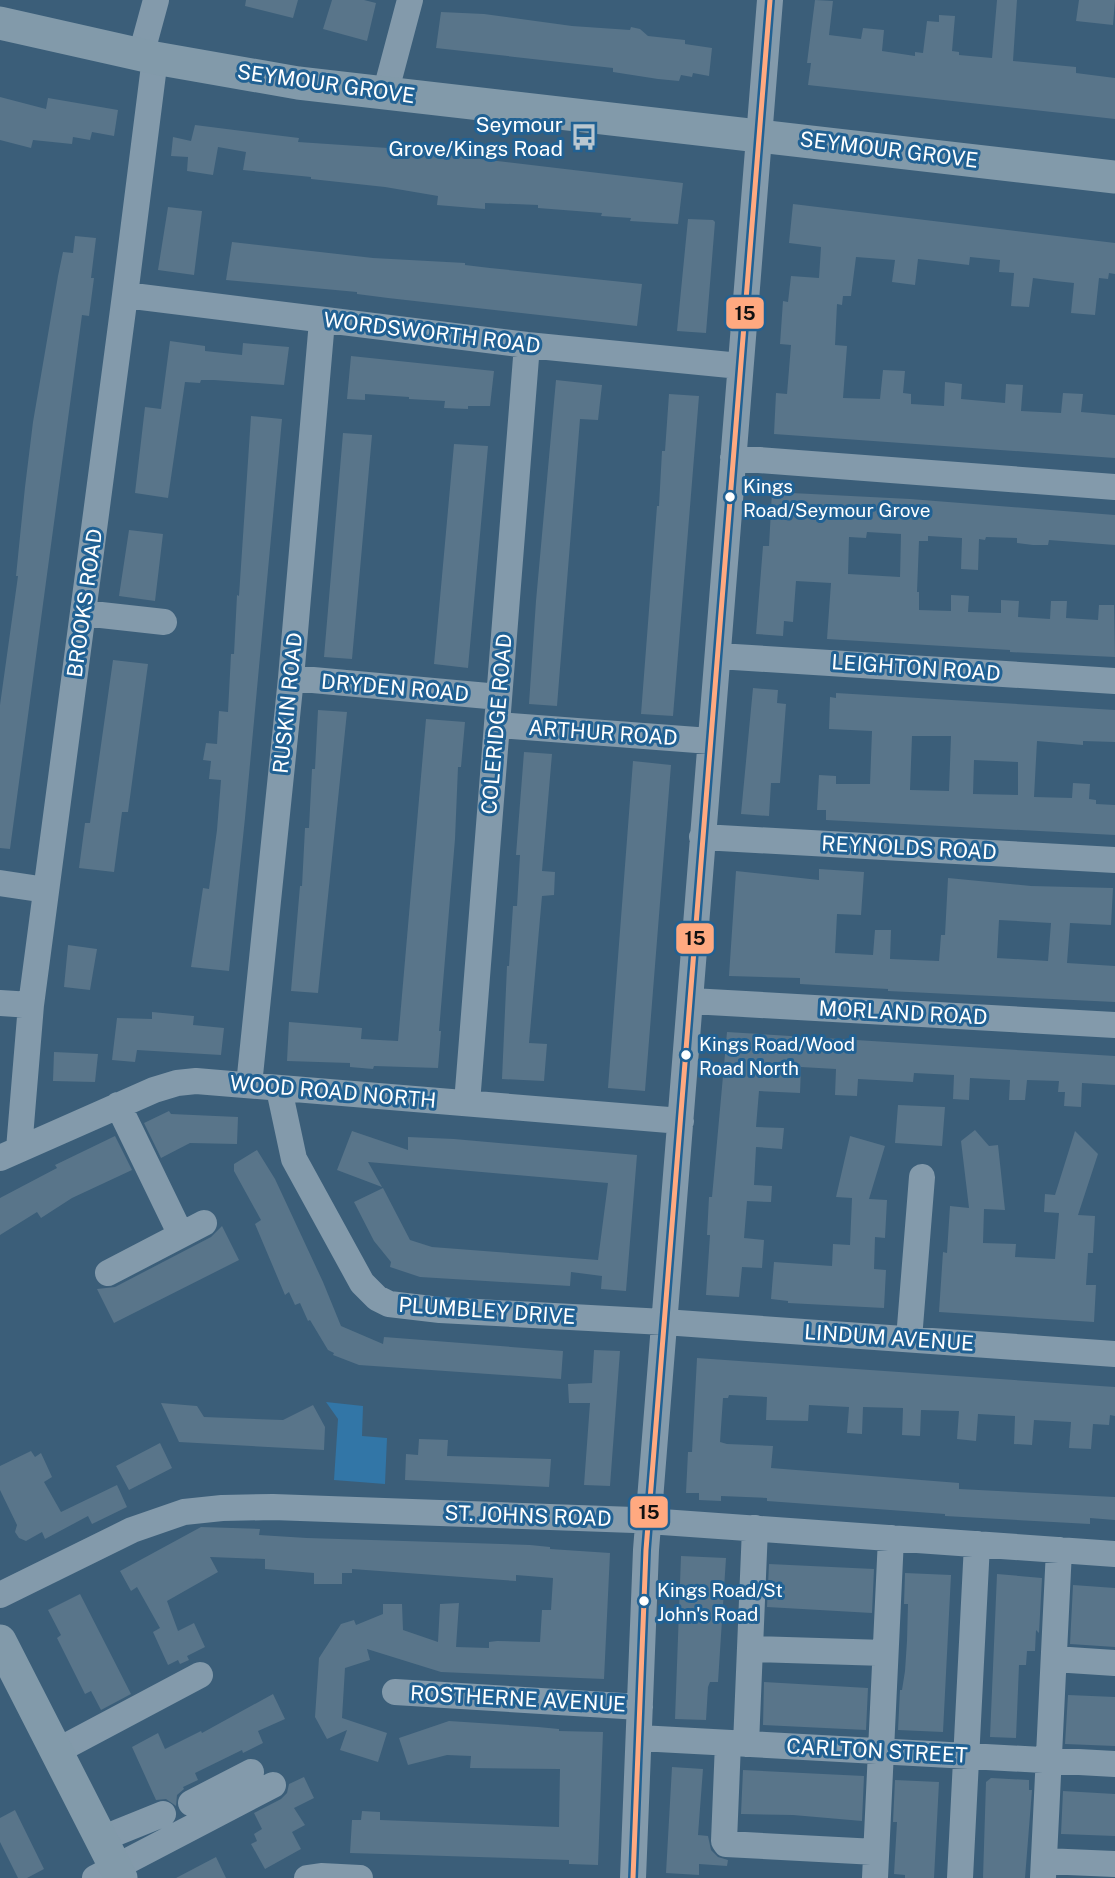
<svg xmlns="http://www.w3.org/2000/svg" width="1115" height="1878" viewBox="0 0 1115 1878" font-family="'Public Sans',sans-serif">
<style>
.green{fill:#3276a7}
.building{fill:#59758a;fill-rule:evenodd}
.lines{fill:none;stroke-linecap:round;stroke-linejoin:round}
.minor{stroke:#839aab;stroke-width:26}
.major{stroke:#829aaa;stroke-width:33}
.bus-1-casing{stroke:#216193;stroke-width:10}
.bus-1{stroke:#ffa980;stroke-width:5}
.bus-dot{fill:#fff;stroke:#216193;stroke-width:2.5}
.labels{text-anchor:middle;stroke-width:6;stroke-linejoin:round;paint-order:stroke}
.bus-label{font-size:19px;fill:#fff;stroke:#216193;text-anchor:start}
.street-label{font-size:21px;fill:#fff;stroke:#216193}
.poi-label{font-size:21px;fill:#fff;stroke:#216193;text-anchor:end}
.line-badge{stroke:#216193;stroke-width:2.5}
.pale-badge-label{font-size:19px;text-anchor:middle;font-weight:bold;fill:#111}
</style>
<rect width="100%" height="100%" fill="#3b5e79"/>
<path class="green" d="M326,1402L363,1406L362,1436L387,1438L385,1484L334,1480L338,1419Z"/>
<path class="building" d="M246,0H298L293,18L245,6Z
M332,0H364L376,3L367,41L323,29Z
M815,0L833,1L829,35L861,39L863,28L884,30L882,51L915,56V52L923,53L927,21L939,22V15L955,16L952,51L959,52V55L992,58L997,0H1017L1013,61L1076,67V73L1115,78V119L808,85L811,63H807Z
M1079,0H1115L1113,25L1076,21Z
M441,12L484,14L572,26L630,30L631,27L640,29L648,36L685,40V44L712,48L709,76L693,73L692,77L681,75L679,81L658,79L613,72V68L436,48Z
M0,97L46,109L48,98L118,110L114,136L92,132L90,140L73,137L72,144L33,140L31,148L0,140Z
M195,125L299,138L298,142L388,148L683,183L678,224L630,221L631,218L601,216L602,213L538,208V205L485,203V209L437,205L438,196L385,187L311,179V177L243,170L246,152L218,147L213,175L187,171L188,157L171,156L173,137L191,141Z
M793,204L1115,243V274L1109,273L1108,279L1099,278L1095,315L1071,313L1074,283L1055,281L1033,278L1029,307L1011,306L1014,273L999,272L1000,260L970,257L969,265L918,259L915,285L892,282L895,260L856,257L851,296H843L842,305L837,304L835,345L847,346L843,398L880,399L883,370L905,371L903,393L911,394V404L944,406L945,382L962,384L961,399L1005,403L1006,384L1023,385L1021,411L1061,413L1063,393L1083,394L1081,412L1115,415V458L774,434L776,393L787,394L791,345L780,344L783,301L788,302L791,276L819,278L821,247L789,243Z
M168,207L202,211L194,275L158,270Z
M688,219L713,220L715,222L706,333L677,331Z
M75,236L96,238L91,278H94L89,316L82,315L10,849L0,848V705L18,576H16L25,487L33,422L58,276L63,252L73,253Z
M232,242L373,258L465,263V265L490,268L642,284L637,326L388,298L357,294V292L226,280Z
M170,341L205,346V351L242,355L243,343L289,347L284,385L214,380H201L200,383L185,382L168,498L135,493L145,407L161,409Z
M351,356L494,371L490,406H468V409L444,408L445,401L409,399V397L365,394V400L347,399Z
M556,380L602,385L598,420L580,419L557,706L529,704L536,601Z
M669,394L699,396L673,716L641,714L657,506H659L662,451H665Z
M251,416L282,419L245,818L229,971L191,967L203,888L209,889L217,830L221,780L209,779L211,761L203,760L206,743L217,744L219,711L228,712L231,654H234L237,595L239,596Z
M343,433L372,435L352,659L324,657Z
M454,444L488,446L468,668L434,664Z
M772,492L910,499L1115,515V545L1049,540L1048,545H1033L1017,543V538L986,537L985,540L979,539L978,570L961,569L962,538L928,536V541H919L917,592H919V610L951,611V595L969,596L968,612L1001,613V600L1019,601L1018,617L1050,619L1051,601H1067L1066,618L1098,620L1099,605H1114L1115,657L1010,652V650L827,639L831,583L796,581L793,622L784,621L783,636L756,634L763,546H769ZM867,532L901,534L900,577L848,574L849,537L866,538Z
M129,530L163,534L155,601L119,596Z
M113,660L148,664L128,812H122L114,872L79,868L85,823H90Z
M753,688L778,690L777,703L786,704L780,783H771L769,816L741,814Z
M836,693L1115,710V742L1083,741V745L1037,741L1034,797L1072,798L1073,783L1090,784L1089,799L1096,800V804L1115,805V835L826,820V810H817L819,775L836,776V784H870L872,731L829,729L830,697L836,698ZM912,736H951L949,791L910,790ZM974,760L1018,762V795L973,794Z
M318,710L347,712L318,993L291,991L300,886H302L305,828H309L312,769H315Z
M426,719L465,722L461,767H458L455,839L439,1031H441L438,1068L374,1066L373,1069L350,1067V1063L287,1061L289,1022L362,1028L361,1039L398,1041Z
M524,752L552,754L542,871L555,872L554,895L542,896L529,1043L547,1044L544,1081L502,1079L507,966H509L513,906H517L520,855H516Z
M633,761L671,765L645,1091L608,1088Z
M819,869L864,872L861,915L837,914L835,953L873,955L875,930H891L890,959L939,961L941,935H945L948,878L1031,886L1113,888L1111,925L1070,923L1067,963L1115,966V1002L888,991V989L800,984V978L729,976L736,871L819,880ZM999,920L1051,923L1048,961L997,958Z
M68,945L97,949L90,990L64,987Z
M152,1012L194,1016L193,1025L224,1028L221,1055L137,1050L135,1062L112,1060L117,1018L152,1019Z
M727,1032L1115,1056V1085L1082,1083L1081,1107L1064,1106L1065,1092H1058L1059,1081L1027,1080L1025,1100H1009L1010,1080L970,1078L969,1100L953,1099L954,1075L914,1073L913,1082L858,1079L857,1096L835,1095L836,1069L801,1067L800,1093L759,1091L756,1127L784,1128L782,1149L756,1147L754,1185L772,1186L771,1202L747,1201L744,1238L764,1240L762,1268L742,1267L739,1297L706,1295L710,1235H707L709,1197H712Z
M54,1052L98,1054L95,1082L53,1081Z
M898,1105L945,1107L942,1146L895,1143Z
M169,1111L171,1114L238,1117L237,1144L190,1143L161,1158L144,1123Z
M975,1130L989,1146L998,1145L1005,1210L984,1209L983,1243L1016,1244L1015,1257L1055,1259L1059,1213L1044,1212L1045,1194L1055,1195L1075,1131L1098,1154L1078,1215L1095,1216L1093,1253H1088L1086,1285H1096L1094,1322L939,1312L943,1252L947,1253L950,1206L969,1208L961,1141Z
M352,1131L408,1150V1137L454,1139L637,1155L626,1291L601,1289L602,1276L571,1272L570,1286L420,1277L390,1267L391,1262L374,1241L354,1202L383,1188L410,1240L432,1247L598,1260L608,1183L368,1162L382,1187L337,1170Z
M115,1136L132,1170L72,1198L41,1218L37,1212L0,1235V1198L57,1168L55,1165Z
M850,1136L885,1146L869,1199L887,1200L885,1238L875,1237L874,1269L886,1270L884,1308L788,1303V1301L771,1299L774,1262L832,1266L833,1244L850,1245L852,1198L836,1197Z
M257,1150L275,1179L323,1282L341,1326L383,1344L384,1337L563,1351L561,1379L359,1365L333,1355L334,1353L328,1350L310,1320L308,1321L300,1303L295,1305L289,1292L285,1295L255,1224L261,1220L234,1171V1164Z
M222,1226L239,1260L114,1323L97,1289L115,1287L211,1237Z
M594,1350L620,1351L610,1486L584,1485L590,1403H569L568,1384L592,1383Z
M697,1358L1115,1387V1416L1110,1415L1109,1425L1093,1424L1091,1449L1069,1448L1071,1422L1034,1420L1032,1445L1014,1444L1015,1416L978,1414L976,1441L957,1439L959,1411L921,1410L920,1436L902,1435L903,1408L863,1407L862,1434L847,1433L849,1407L809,1405L808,1421L766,1420L767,1397L729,1395L728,1398H723L720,1442L727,1444L773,1446L771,1468L959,1483V1489L1115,1497V1520L1090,1518V1524L945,1516V1514L767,1501V1498L721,1496V1501L699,1500V1493H686L688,1452H692Z
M161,1403L197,1406L204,1417L283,1420L313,1405L325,1427L324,1450L179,1442Z
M419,1439L448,1440L447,1456L551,1459L549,1487L405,1480L406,1454L418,1455Z
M160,1443L172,1468L129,1490L116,1466Z
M31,1451L35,1457L41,1453L52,1477L44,1482L61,1512L117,1485L127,1507L92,1524L88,1516L45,1539L42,1532L26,1541L19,1538L15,1532L17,1525L0,1490V1466Z
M201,1527L260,1529L259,1535L307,1538L530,1545L550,1547V1549L610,1553L604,1679L441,1672L367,1649L370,1660L345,1668L342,1718L387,1733L378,1762L340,1750L347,1730L327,1739L315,1717L319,1658L341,1624L354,1620L356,1625L383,1614V1604H402L403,1630L438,1642L440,1604L459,1603L456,1647L489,1648V1642L497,1641L540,1642L542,1610H551L553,1578L516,1575V1581L352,1569V1573H342V1584H314V1573L265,1569V1559L210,1557L218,1572L167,1601L178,1631L194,1623L205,1647L187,1656L189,1660L180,1664L178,1660L168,1665L153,1632L160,1628L137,1587L131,1591L120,1571Z
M681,1556L726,1558L718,1682H710L708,1687L706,1720L675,1719Z
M769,1564L874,1569L872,1613L767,1607Z
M905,1573L951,1575L943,1732L898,1730L900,1690H902L905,1671L907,1641L908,1604H904Z
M997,1574L1042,1578L1039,1633L1036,1630L1035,1651H1027L1026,1665H1019L1016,1738L990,1737Z
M1073,1585L1115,1588V1647L1070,1644Z
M80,1594L131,1694L101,1710L91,1691L85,1694L57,1638L61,1635L48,1610Z
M764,1682L868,1688L866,1730L763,1725Z
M273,1694L285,1719L258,1731L263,1743L243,1753L242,1750L195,1773L198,1780L183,1787L184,1789L177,1795L176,1806L166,1799L156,1800L132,1747L158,1733L165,1749L201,1731L202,1733Z
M1068,1695L1115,1697V1746L1065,1744Z
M449,1721L538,1727L559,1729V1731L603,1732L598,1865L569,1864V1860L350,1853L352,1820H361L362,1811L380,1812V1820L559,1827L560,1769L470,1768L471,1756L447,1755L408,1765L399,1738Z
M672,1767L703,1769L698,1835L708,1836L711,1850L718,1857L728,1860L727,1866L699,1864V1875L666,1873Z
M743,1770L864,1776L862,1821L793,1815L741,1814Z
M304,1777L314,1798L294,1808L305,1825L292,1832L301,1849L265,1869L251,1844L257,1841L254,1834L262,1829L254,1813L281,1799L287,1793L289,1784Z
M991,1778L1029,1780V1790H1032L1025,1878H983L986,1782Z
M895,1780L939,1782L934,1878H905V1875L894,1874L897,1822H893Z
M1063,1791L1115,1794V1836L1061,1834Z
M15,1810L44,1869L27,1878H18L0,1842V1818Z
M216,1857L226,1878H176Z"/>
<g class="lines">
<path class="minor" d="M141,55L156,0
M385,94L410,0
M125,295L527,345L740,366
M733,458L1115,487
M83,613L164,622
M718,656L1115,681
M291,678L499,697
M497,725L710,741
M702,837L1115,860
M0,883L46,890
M691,1001L1115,1025
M0,1003L31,1005
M249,1085L291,678L322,321
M279,1089L294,1159L362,1283L377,1298L389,1304L440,1310L664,1322L1115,1354
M467,1103L527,345
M118,1105L181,1235
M19,1149L31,1005L125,295L155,58
M0,1158L154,1090L177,1083L196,1081L681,1121
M108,1273L204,1223
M909,1339L922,1177
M0,1595L132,1530L184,1512L222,1508L273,1507L634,1520L1115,1554
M750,1649L885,1653
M1054,1659L1115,1663
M395,1692L640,1707
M639,1738L1115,1764
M728,1743L724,1841L726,1844L876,1852
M746,1744L755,1528
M57,1751L200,1675
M191,1803L251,1772
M101,1839L163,1814
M1044,1861L1115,1864
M95,1878L273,1785
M307,1878L321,1876L360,1878
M633,1878L646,1550L770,0
M875,1878L891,1538
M960,1878L977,1544
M1043,1878L1059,1550"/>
<path class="major" d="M0,23L155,58L298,83L1115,177
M0,1641L121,1878"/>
<defs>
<path id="bus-1" d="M633,1878L646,1550L770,0"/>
</defs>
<use href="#bus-1" class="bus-1-casing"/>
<use href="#bus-1" class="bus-1"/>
</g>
<defs>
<symbol id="bus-bare" viewBox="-9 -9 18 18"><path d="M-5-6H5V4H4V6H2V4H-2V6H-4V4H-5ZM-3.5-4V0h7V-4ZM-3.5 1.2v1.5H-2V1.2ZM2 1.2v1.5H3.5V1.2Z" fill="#bac7d0" stroke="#216193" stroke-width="2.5" paint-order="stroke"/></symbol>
</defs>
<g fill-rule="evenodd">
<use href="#bus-bare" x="565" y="118" width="38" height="38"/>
</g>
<g class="bus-dot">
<circle cx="730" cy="497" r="6"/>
<circle cx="686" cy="1055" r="6"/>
<circle cx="644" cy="1601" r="6"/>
</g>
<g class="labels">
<g class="bus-label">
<text x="743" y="493">Kings<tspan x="743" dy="24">Road/Seymour Grove</tspan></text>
<text x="699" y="1051">Kings Road/Wood<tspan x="699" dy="24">Road North</tspan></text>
<text x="657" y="1597">Kings Road/St<tspan x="657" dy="24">John's Road</tspan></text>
</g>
<g class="street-label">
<text transform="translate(326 84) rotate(8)" y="7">SEYMOUR GROVE</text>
<text transform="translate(889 150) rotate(7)" y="7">SEYMOUR GROVE</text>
<text transform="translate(432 333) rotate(7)" y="7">WORDSWORTH ROAD</text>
<text transform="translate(85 603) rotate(-82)" y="7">BROOKS ROAD</text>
<text transform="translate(916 668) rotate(4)" y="7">LEIGHTON ROAD</text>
<text transform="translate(395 688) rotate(5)" y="7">DRYDEN ROAD</text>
<text transform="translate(288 703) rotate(-84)" y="7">RUSKIN ROAD</text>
<text transform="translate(497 724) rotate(-85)" y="7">COLERIDGE ROAD</text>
<text transform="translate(603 733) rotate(4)" y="7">ARTHUR ROAD</text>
<text transform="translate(909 848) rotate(3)" y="7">REYNOLDS ROAD</text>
<text transform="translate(903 1013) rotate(3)" y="7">MORLAND ROAD</text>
<text transform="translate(333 1092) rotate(5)" y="7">WOOD ROAD NORTH</text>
<text transform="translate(487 1311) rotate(4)" y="7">PLUMBLEY DRIVE</text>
<text transform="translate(889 1338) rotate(4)" y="7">LINDUM AVENUE</text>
<text transform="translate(528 1516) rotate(2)" y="7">ST. JOHNS ROAD</text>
<text transform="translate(518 1699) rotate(3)" y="7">ROSTHERNE AVENUE</text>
<text transform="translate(877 1751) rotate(3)" y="7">CARLTON STREET</text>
</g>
<g class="poi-label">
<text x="563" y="132">Seymour<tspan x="563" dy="24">Grove/Kings Road</tspan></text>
</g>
</g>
<g class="line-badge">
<rect x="725" y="296" width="40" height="34" rx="7" fill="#ffa980"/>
<rect x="675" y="922" width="40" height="33" rx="7" fill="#ffa980"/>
<rect x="629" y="1495" width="40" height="34" rx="7" fill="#ffa980"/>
</g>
<g class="pale-badge-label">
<text x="745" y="320">15</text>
<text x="695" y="945">15</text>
<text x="649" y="1519">15</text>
</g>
</svg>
